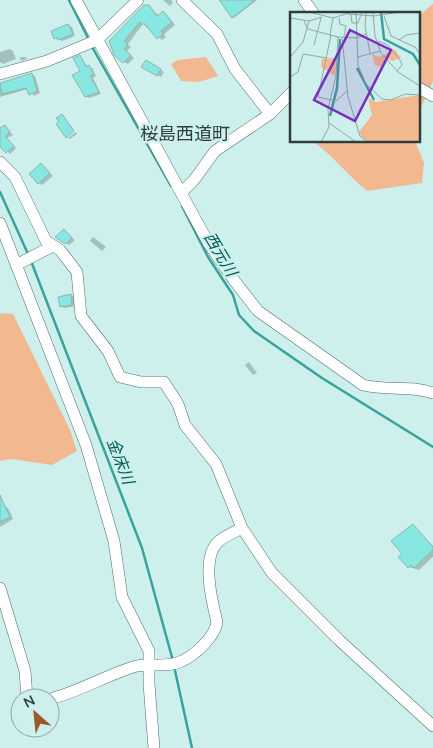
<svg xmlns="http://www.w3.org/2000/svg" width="433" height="748" viewBox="0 0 433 748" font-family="Mulish,'Noto Sans JP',sans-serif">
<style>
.green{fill:#f2b890}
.shadow{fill:#0003}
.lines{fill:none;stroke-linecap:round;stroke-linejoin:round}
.stream{stroke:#3aa19b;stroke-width:2.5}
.building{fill:#86e8e1;stroke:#93b4b1}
.minor-casing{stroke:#4d6b69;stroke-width:12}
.minor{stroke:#fff;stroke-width:11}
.labels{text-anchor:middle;stroke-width:5;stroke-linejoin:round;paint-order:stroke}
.water-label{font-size:16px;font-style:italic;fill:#005b58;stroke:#cef0ed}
.quarter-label{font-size:18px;fill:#303d3c;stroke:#cef0ed}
.inset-river{fill:none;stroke:#3aa19b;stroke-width:2.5}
.inset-road{fill:none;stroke:#8fa8a6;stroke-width:1}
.view{fill:#7b2cbf;fill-opacity:0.15;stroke:#7b2cbf;stroke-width:2.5}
.inset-edge{fill:none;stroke:#303d3c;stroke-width:2.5}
</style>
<rect width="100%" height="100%" fill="#cef0ed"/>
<path class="green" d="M433,4V81L419,112V16Z
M206,57L218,76L199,82L181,81L171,64L178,60Z
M312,141H415L424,163L422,183L367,191C348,176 333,155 312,141Z
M0,313L13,314L70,430L77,451L52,465L11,459L0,461Z"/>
<path class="shadow" d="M163,0H171L173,2L170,6Z
M220,0H257L234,18Z
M149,6L159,16L163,13L167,15L175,25L164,34L166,37L162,40L143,24L128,44L131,47L127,51L134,58L128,64L124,62L111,41Z
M68,25L72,27L75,36L62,41L55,38Z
M10,49L13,51L16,59L3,64L0,62V52Z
M20,57H26L27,59L21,61Z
M80,57L88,67L92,68L96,76L93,78L101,94L89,98L86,96Z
M146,61L164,72L161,77L143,67Z
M32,74L35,76L40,93L34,96L28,89L0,97V84Z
M5,126L13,135L7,138L16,148L10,154L0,143V128Z
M76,132L77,134L70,139L68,138Z
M41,165L53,176L42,185L39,183Z
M64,230L75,240L69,245L65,243Z
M93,237L106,247L102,251L90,241Z
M71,295L75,297L76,306L65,308L61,306L60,298Z
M249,362L257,373L253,375L245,365Z
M4,506L8,508L13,519L0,527V508Z
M413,526L433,546V557L419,570L409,567L404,554Z"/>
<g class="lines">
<path class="stream" d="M69,0L89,40
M91,45L171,186
M0,192L28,254
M182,206L208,257L233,295L239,315L254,331L322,378L433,447
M31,261L142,548L173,661
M174,666L192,748"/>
</g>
<path class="building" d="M219,0H255L232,18Z
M144,5H149L157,16L163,11L172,22L161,31L163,34L157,39L144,23L142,25L140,22L124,41L128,45L124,49L131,55L123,63L114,55L109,41Z
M68,24L73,34L58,40L57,37L54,39L51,31Z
M80,55L86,67L89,65L94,74L90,76L99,92L85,97L72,75L80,71L73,58Z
M146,60L161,69L157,76L141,67Z
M32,73L37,91L29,95L26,88L2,94L0,83Z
M62,114L74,131L66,138L56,124L59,122L56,118Z
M5,125L10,132L5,136L14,146L6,153L0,147V128Z
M41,163L50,173L38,184L29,174Z
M64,229L72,238L65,244L55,237Z
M71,294L72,305L60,307L58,297Z
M0,495L10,517L0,522Z
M413,524L433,547V550L414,568L411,565L408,568L398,557L402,554L391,541Z"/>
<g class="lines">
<defs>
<path id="minor" d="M76,0L209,244L233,279L258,311L363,385C386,391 411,385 433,393
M182,0L217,34L235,69L270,114
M304,0L314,14
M0,74L47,61L97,40L138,0
M419,88L433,96
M0,162L15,177L46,241L60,250L77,272L81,316L108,351L120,377L141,382H164L178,404L185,425L216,464L242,528L272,573L339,640L433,726
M181,193L194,180L215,151L270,114L292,92
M0,223L86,445L114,541L122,597L149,651V684L154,748
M16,265L53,246
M0,588L25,671L27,698
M50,699C78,692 105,676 133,667C148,662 166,669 182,661C195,655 215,637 217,622C212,602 201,558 218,542C224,536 235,532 242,528"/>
</defs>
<use href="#minor" class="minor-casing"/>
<use href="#minor" class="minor"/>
</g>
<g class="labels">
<g class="water-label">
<text transform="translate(221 254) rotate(59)" y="6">西元川</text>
<text transform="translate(121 461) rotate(69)" y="6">金床川</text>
</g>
<g class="quarter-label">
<text x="185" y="140">桜島西道町</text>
</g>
</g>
<g transform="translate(290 12)">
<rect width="130" height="130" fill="#cef0ed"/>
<path d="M105,38L111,46L102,49L97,46L91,55L85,53L82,42L89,45ZM43,46L46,48L45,64L31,55L32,47ZM130,83V130H79L72,125L69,120L82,103L78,86L86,90Z" fill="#f2b890"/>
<path class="inset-river" d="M91,0L94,27L123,42L130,53M67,56L84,88M40,104L47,76L50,27"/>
<path class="inset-road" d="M19,0L43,6L62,0M66,0L68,53L76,72L92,87L101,88L115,82L130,83M76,0L75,14L80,41M83,0L85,24L91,41L108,60L130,74M58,2L84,4L110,0M61,2L62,11H68L72,0M94,4L101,24L125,35L130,42M0,6L19,9L32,5M49,6L50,12L56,14L54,24M14,9L18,17L48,25L67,26L76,22M40,23L43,6M41,23L28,85L46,89L57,79M52,25L58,85L70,124L78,130M109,28L116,23L130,21M88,29L98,33L110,48L112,53L107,59M24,33L31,6M0,45L13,30L19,9M68,45L90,39M0,65L8,60L13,42L37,46M39,111L66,130M31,130L39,115L38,97L46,64L48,25"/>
<path class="view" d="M60,18L101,38L65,109L24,88Z"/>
<rect width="130" height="130" class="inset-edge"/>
</g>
<g transform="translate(35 713) rotate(333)"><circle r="24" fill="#cef0ed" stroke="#8fa8a6"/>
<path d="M0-4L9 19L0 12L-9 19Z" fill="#9c5b26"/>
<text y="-8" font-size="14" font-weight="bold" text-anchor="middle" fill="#303d3c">N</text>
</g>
</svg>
